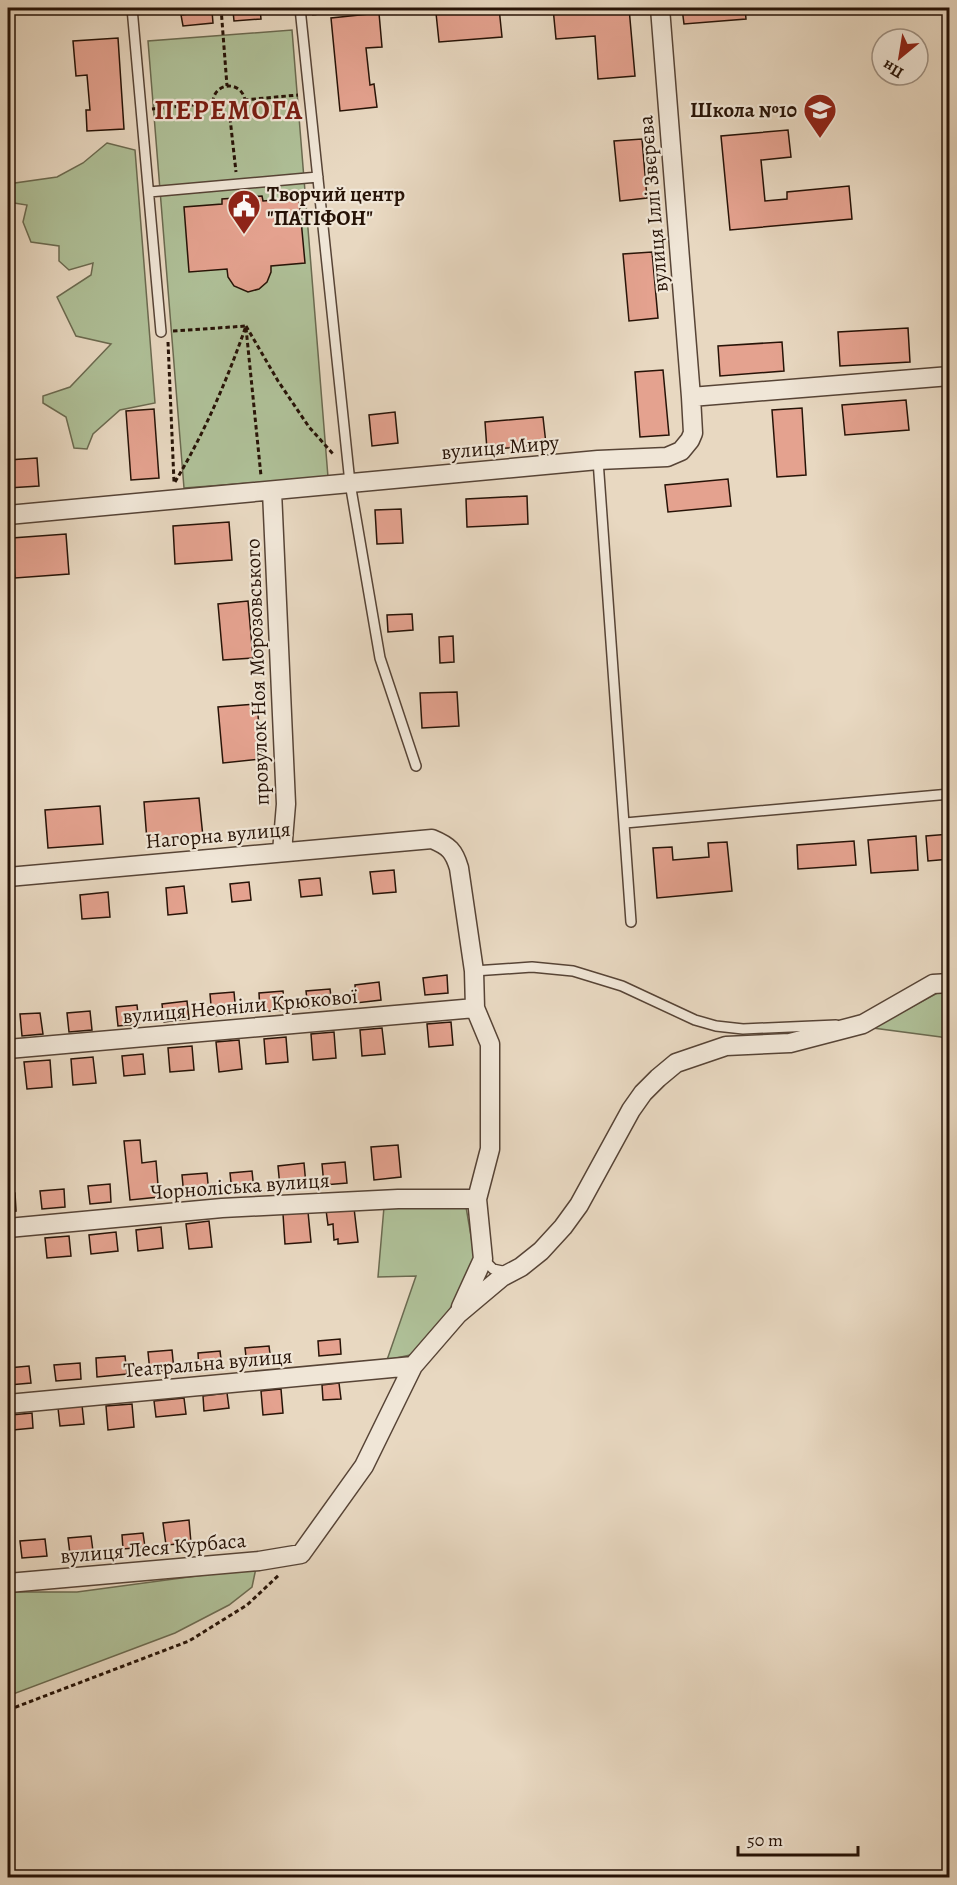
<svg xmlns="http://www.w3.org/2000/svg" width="957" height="1885" viewBox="0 0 957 1885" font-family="Alegreya,serif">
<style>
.green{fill:#afc098;stroke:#6b6a50;stroke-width:1.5}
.building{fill:#e4a28f;stroke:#271307;stroke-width:1.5}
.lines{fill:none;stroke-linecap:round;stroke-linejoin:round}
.service-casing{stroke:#574436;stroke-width:12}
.minor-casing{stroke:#574436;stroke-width:21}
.path{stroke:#271307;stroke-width:3;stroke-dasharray:4.5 3;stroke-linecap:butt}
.service{stroke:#f0e6d7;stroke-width:9}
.minor{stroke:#f0e6d7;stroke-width:18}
.labels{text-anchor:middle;stroke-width:4.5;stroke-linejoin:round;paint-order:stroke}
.poi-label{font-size:21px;font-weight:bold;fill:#271307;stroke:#f0e6d7;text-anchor:end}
.street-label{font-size:21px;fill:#271307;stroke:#f0e6d7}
.district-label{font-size:27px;font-weight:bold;letter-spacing:1.5px;fill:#7a1f14;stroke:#f0e6d7}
</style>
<rect width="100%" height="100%" fill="#e8d8c1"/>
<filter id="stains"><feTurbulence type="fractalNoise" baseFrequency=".00333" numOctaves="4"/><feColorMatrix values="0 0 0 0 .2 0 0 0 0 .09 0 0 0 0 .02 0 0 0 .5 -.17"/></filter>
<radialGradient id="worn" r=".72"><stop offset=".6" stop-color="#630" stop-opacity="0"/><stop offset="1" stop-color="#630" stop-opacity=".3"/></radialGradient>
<path class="green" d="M292,30L328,477L184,488L148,41Z
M107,143L135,150L155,403L120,410L93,434L87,449L74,448L66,417L43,403V396L70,387L111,344L76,336L57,297L91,275L93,263L69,270L59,261V246L31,242L23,222L27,205L8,202V184L57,177L83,163Z
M941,991L949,992V1040L941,1037L873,1028Z
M384,1207H466L475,1259L450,1309L415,1354L387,1360L416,1276L378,1277Z
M256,1568L252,1587L229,1605L175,1633L8,1696V1592H77Z"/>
<path class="building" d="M499,8L502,37L439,42L436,13Z
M553,8H629L635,76L598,79L595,36L556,39Z
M682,8H745L746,19L684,24Z
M260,9L261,19L234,21L233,11Z
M212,11L213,23L183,26L181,15Z
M379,13L382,47L366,48L370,85L374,84L377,107L340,111L331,18Z
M118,38L124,129L87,131L86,110H90L87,75L76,76L73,41Z
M788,130L791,157L761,160L765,201L787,199V192L849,186L852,219L730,230L721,136Z
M642,139L647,198L620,201L614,141Z
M262,196L263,201L299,198L305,263L271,266V272L267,282L259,289L248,292L234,286L228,277L227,269L189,272L184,207L222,204V199Z
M652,252L658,318L629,321L623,254Z
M908,328L910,362L840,366L838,332Z
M782,342L784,371L720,376L718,346Z
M663,370L669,435L640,437L635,372Z
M906,400L909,430L845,435L842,405Z
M802,408L806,475L777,477L772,410Z
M154,409L159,478L131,480L126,411Z
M395,412L398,443L372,446L369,415Z
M543,417L546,444L487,450L485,422Z
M37,458L39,486L8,488V460Z
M728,479L731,506L668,512L665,485Z
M527,496L528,524L467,527L466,499Z
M401,509L403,543L377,544L375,510Z
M229,522L232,560L175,564L173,526Z
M66,534L69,574L15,578L12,538Z
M248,601L253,658L223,660L218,604Z
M412,614L413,630L388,632L387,615Z
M453,636L454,662L440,663L439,637Z
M457,692L459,726L422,728L420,693Z
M257,704L262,759L223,763L218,707Z
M199,798L203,837L147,841L144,802Z
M100,806L103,844L48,848L45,810Z
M950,834V859L928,861L926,836Z
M916,836L918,870L871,873L868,840Z
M854,841L856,865L798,869L797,845Z
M727,842L732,891L657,898L653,848L672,847L673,860L709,857L708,843Z
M394,870L396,892L373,894L370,872Z
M320,878L322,895L301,897L299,880Z
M249,882L251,900L232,902L230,884Z
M184,886L187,913L168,915L166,888Z
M108,892L110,917L82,919L80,895Z
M447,975L448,993L425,995L423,978Z
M379,982L381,1000L356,1003L355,985Z
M330,989L332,1005L308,1008L306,991Z
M283,991L285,1010L260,1012L259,993Z
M234,992L236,1014L212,1016L210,994Z
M187,1001L189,1019L164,1022L162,1004Z
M137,1005L139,1024L118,1026L116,1007Z
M90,1011L92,1030L69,1032L67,1013Z
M40,1013L43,1034L22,1036L20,1014Z
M451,1022L453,1045L429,1047L427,1024Z
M382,1028L385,1054L362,1056L360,1030Z
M334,1032L336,1058L313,1060L311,1034Z
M286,1037L288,1062L266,1064L264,1039Z
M239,1040L242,1069L219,1072L216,1042Z
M192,1046L194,1070L170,1072L168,1048Z
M143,1054L145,1074L124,1076L122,1056Z
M93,1057L96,1083L73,1085L71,1059Z
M50,1060L52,1087L27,1089L24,1062Z
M140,1140L142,1163L156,1161L159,1197L130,1200L124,1141Z
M398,1145L401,1177L374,1180L371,1147Z
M345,1162L347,1183L324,1185L322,1164Z
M304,1163L306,1185L280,1187L278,1166Z
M252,1171L254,1190L232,1192L230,1173Z
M207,1173L209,1194L184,1196L182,1175Z
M110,1184L111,1202L90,1204L88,1186Z
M64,1189L65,1207L42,1209L40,1191Z
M15,1193L16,1211L8,1212V1194Z
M354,1208L358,1242L338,1244V1239L334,1240L333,1224L328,1225L326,1210Z
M308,1212L311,1242L285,1244L283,1214Z
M209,1221L212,1247L189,1249L186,1224Z
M161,1227L163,1248L138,1251L136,1230Z
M116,1232L118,1251L91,1254L89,1235Z
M69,1236L71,1256L47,1258L45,1238Z
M340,1339L341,1354L319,1356L318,1341Z
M269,1346L271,1362L247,1365L245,1348Z
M172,1350L174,1370L150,1372L148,1352Z
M220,1351L222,1367L199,1369L198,1353Z
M125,1356L127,1374L97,1377L96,1358Z
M80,1363L81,1379L56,1381L54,1365Z
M29,1366L31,1383L9,1385L8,1368Z
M339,1383L341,1399L323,1400L322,1385Z
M281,1389L283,1413L263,1415L261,1391Z
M227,1393L229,1408L204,1411L203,1396Z
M184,1398L186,1414L156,1417L154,1401Z
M132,1404L134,1427L108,1430L106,1406Z
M82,1405L84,1424L60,1426L58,1408Z
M32,1413L33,1428L13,1430L11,1415Z
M189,1520L191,1543L166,1545L163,1523Z
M143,1533L145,1547L123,1549L122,1535Z
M91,1536L93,1551L70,1554L68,1538Z
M45,1539L47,1556L22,1558L20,1541Z"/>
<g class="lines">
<defs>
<path id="service" d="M132,8L161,332
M300,8L350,483L380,658L416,766
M149,192L318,177
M598,460L631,922
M625,823L950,794
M474,971L532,967L573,971L622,986L695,1020L716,1026L743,1029L836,1025
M483,1259L493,1269L507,1272"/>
<path id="minor" d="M660,8L691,397
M272,491L286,804L282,852
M8,515L598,460L667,457L681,451L690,440L693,433L691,397L950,376
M8,877L432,839C449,846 454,851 459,868L474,971L475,1008L490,1044V1149L477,1199L483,1259L461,1307
M8,1049L475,1008
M8,1228L222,1208L398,1199H477
M8,1404L413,1366
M8,1583L259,1561L301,1554L364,1466L413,1366L458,1314L502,1277L521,1267L541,1251L563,1227L579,1205L631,1110L643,1093L658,1078L676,1063L726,1046L790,1043L863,1024L933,984L950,983"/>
</defs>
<use href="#service" class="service-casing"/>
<use href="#minor" class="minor-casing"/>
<path class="path" d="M221,8L227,86
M312,14L391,8
M213 102a16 16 0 1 1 32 0a16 16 0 1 1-32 0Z
M244,100L298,95
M152,109L213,103
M230,118L236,172
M246,326L278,381L309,427L334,455
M246,328L261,476
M173,331L246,326
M168,342L174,482
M175,482C205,432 227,380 246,326
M8,1710L189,1641L247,1605L280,1574"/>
<use href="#service" class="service"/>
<use href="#minor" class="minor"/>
</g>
<defs>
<symbol id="school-pin" viewBox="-11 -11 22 30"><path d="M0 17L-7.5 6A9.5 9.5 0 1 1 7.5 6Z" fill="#8f2418" stroke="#f0e6d7"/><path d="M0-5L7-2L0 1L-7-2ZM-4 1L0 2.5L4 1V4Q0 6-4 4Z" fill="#fff"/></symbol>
<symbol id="civic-pin" viewBox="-11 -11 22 30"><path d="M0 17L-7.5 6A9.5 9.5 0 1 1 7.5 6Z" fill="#8f2418" stroke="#f0e6d7"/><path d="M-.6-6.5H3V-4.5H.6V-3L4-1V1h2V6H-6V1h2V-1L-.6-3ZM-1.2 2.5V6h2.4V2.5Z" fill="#fff"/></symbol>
</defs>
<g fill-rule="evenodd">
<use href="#school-pin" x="801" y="91" width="38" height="52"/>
<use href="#civic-pin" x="225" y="187" width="38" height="52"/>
</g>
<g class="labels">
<g class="poi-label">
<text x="797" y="117">Школа №10</text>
<text x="267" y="201" text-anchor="start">Творчий центр<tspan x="267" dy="24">"ПАТІФОН"</tspan></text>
</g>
<g class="street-label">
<text transform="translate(653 204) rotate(-95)" y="7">вулиця Іллі Звєрєва</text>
<text transform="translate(500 447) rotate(-5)" y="7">вулиця Миру</text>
<text transform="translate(257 672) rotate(-92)" y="7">провулок Ноя Морозовського</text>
<text transform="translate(218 835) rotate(-5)" y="7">Нагорна вулиця</text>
<text transform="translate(240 1006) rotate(-5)" y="7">вулиця Неоніли Крюкової</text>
<text transform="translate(240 1186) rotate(-4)" y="7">Чорноліська вулиця</text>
<text transform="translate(208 1363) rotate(-5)" y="7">Театральна вулиця</text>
<text transform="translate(153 1548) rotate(-5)" y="7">вулиця Леся Курбаса</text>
</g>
<g class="district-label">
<text x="229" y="119">ПЕРЕМОГА</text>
</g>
</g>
<rect width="957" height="1885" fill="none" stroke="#e8d8c1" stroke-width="30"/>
<rect x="9" y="9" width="939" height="1867" fill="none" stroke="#271307" stroke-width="3"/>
<rect x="15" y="15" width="927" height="1855" fill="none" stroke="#271307" stroke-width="1.5"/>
<g transform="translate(900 57) rotate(210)"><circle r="28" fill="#f0e6d7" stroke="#a09284" stroke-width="1.5"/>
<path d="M0-4.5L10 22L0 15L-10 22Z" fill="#8f2418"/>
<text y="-9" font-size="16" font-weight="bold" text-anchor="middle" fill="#271307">Пн</text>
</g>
<path d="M738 1846v9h120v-9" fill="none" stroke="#271307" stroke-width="3"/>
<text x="747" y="1846" font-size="18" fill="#271307" stroke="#f0e6d7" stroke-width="4.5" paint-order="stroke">50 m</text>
<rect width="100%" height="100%" filter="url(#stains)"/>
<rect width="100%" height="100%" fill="url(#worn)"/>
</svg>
